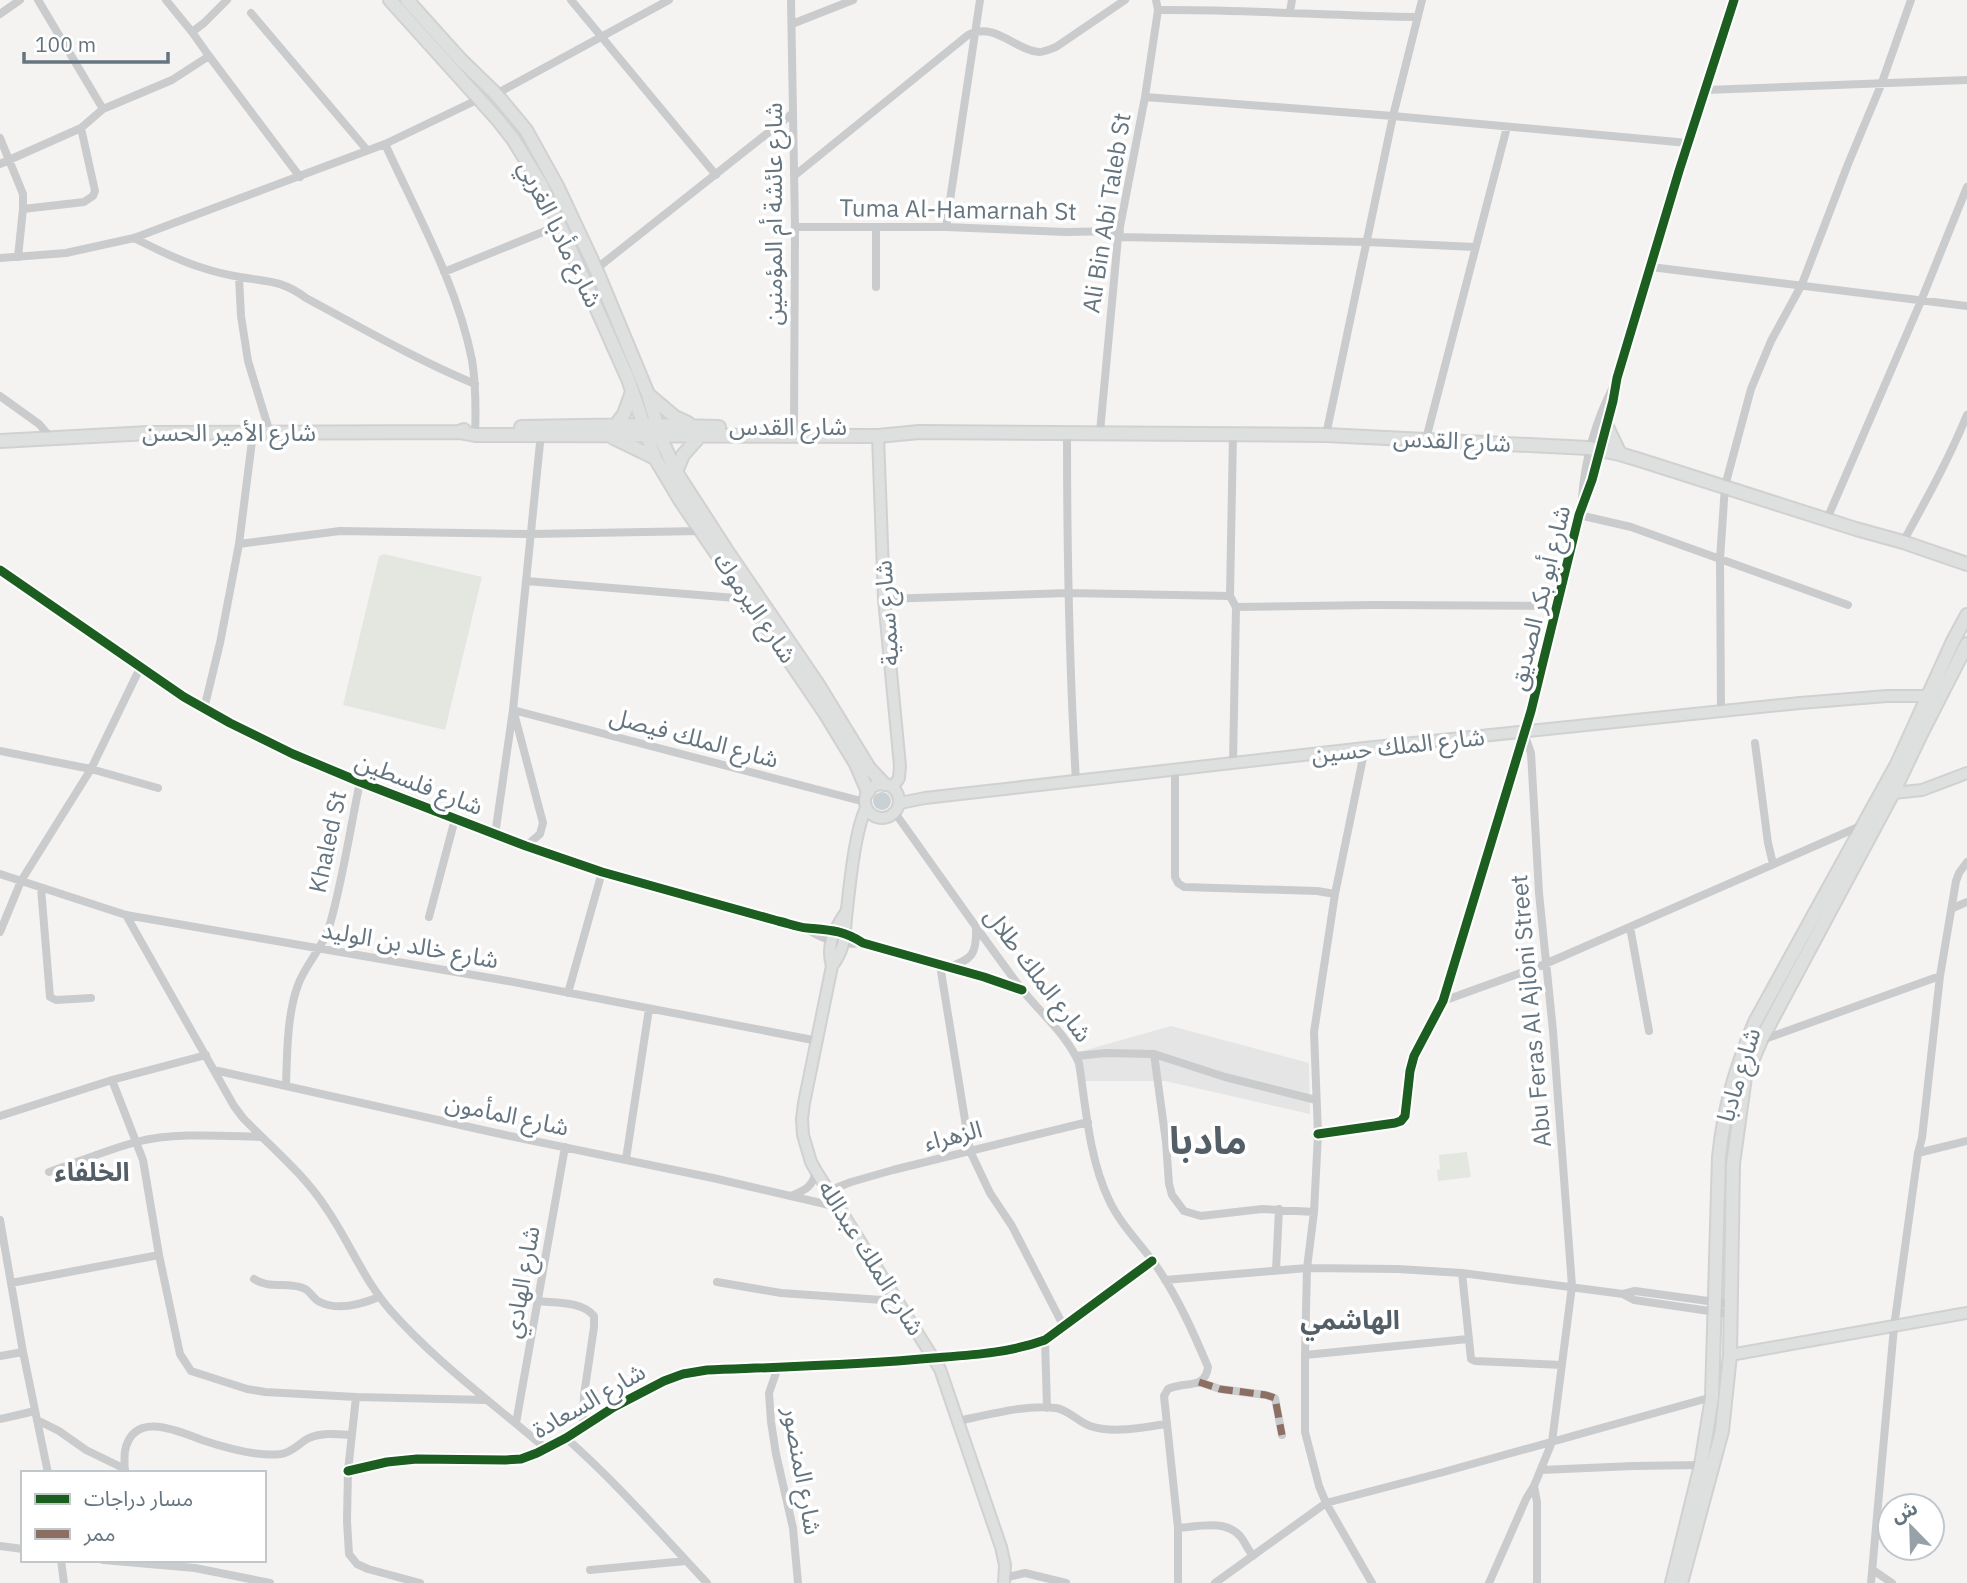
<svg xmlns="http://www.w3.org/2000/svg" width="1967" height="1583" viewBox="0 0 1967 1583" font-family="'IBM Plex Sans','Noto Sans Arabic',sans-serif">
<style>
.built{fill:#e4e5e4}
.green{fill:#e4e6e0}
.water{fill:#cad1d4}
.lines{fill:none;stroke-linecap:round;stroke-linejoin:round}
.secondary-casing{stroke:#d0d1d1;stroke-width:14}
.primary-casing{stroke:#d1d1d1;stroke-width:16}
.street{stroke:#cacbcc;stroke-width:8}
.secondary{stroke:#dedfdf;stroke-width:10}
.primary{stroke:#dedfdf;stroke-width:12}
.quiet{stroke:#8d6e63;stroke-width:7;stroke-dasharray:14 7;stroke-linecap:butt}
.cycleway-casing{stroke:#fff;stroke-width:13}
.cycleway{stroke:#1b5e20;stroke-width:9}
.labels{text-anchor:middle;stroke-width:7;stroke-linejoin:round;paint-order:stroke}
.street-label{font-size:24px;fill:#657580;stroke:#fff}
.neighbourhood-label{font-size:26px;font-weight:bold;fill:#535e66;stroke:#fff}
.town-label{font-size:38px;font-weight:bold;fill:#535e66;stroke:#fff}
</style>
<rect width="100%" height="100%" fill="#f4f3f2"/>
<path class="built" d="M1171,1026L1309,1063L1310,1114L1165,1081H1080L1072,1054Z"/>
<path class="green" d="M384,554L482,577L445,730L343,705L379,556Z
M1467,1152L1471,1177L1438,1181L1437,1170L1440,1169L1439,1155Z"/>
<path class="water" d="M873 801a9 9 0 1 1 18 0a9 9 0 1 1-18 0Z"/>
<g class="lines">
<defs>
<path id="secondary" d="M878,436L884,599L900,766L899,778L893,787
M865 801a17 17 0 1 1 34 0a17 17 0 1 1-34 0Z
M1893,793L1922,790L1967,773
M900,803L925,798L1365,748L1800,703L1887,696H1934
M866,808C855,831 850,882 847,909C844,931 847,947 832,966L804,1103L802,1119L803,1135L811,1162L816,1171L940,1369L1001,1547L1005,1565L1004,1583
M832,966C826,945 834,930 846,912
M1730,1355L1967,1313"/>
<path id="primary" d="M390,0L498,120L513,139L542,186L628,379L655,458L680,500L825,713L856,764L868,792
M407,0L461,60L496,94L526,130L557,186L596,269L648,394L660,436L676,472L729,554L817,683L869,768L884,784
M649,395L675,417L688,423
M615,426L624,414L632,392
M521,427L643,425L719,427
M1607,427L1620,454
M459,432L475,435L878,436L919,432L1326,435L1589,448L1620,454L1643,461L1856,529L1903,542L1967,564
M612,437L655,458
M0,441L149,433L459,432L464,430
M676,472L683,455L700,436
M1672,1583L1701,1465L1712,1397L1719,1157C1724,1108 1736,1067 1755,1022L1897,764L1953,641L1967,615
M1681,1583L1722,1431L1730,1355L1733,1164L1745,1077L1761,1040L1893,793L1921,734L1967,644"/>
</defs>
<use href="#secondary" class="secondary-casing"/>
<use href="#primary" class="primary-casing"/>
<path class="street" d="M38,0L103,109
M166,0L192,32L209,56
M571,0L716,175
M791,0L795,227L794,427
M1158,10C1244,9 1330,16 1417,17
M1290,11L1292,0
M251,13L367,150
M0,14L20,0
M792,24L853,0
M192,32L204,23L227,0
M1706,90L1967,80
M496,94L669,0
M1145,97L1393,116L1688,143
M0,138L23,194V209L18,257
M385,144C417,214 457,284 472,360C476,385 476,410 475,435
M0,164L81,128
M794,176L968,35C995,21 1016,51 1039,52C1045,52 1050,49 1056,47L1125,0
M23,209L84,202L93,196L95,191L81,128L103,109L172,80L209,56L300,177
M795,227H946L1066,232L1120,231
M946,227L980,0
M876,228V287
M1118,237L1367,242L1475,247
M134,238C156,249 179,261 203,268C215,272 228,275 240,277C268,282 282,280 306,298C362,328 417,360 475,384
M0,258L66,253L134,238L385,144L479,99
M1651,267L1967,306
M596,269L793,113
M444,272L560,225
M239,277L241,316L248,361L270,433
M0,396L39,424L51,438
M1100,432L1118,237L1145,97L1158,10L1156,0
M1233,433L1230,596L1236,607L1233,763
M1067,434C1067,550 1069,665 1076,781
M1326,435L1393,116L1422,0
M1426,439L1507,127
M1582,498C1585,459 1595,422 1613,387
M1579,515L1631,527L1848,605
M1827,519L1921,301L1967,187
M1903,542C1926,500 1949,459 1967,415
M239,544L340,531L531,534L702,531
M0,570L184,697L230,723L293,754L360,782L526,846L602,872L778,921C787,923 797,927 807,928C829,930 843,930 863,943L984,977L1022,990
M526,581L748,599
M884,599L1068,593L1230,596
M1236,607L1373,605L1556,606
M204,709L220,643L239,544L253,433
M513,710L865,802
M1721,712L1720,559L1725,486L1751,389L1771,341L1802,284L1848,164L1881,85L1911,0
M514,713L543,823L540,834L526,846
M1755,743L1768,843L1773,864
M1365,748L1335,894L1314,1032L1318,1134L1314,1212L1307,1268L1305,1355V1432L1319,1486L1326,1503L1372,1583
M0,751L91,769L158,788
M1175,771V877L1178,883L1184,887L1317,891L1335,894
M895,813C937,871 977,930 1020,987C1039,1012 1066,1033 1079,1063C1086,1108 1089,1158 1109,1200C1121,1226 1143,1246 1159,1270C1179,1300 1194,1334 1208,1367C1205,1390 1186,1381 1168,1389L1164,1396L1178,1528V1583
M495,835L513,710L541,433
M0,874L126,915L508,981L818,1041
M41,888L50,997L56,1000L91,998
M1953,908L1967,902
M126,915L234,1106L243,1118C271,1147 304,1174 326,1208C349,1241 364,1281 391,1311C437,1363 494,1404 546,1449
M429,917L455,819
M1630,927L1649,1031
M805,928C823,940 841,946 863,943
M0,932L21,881L91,769L140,668
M940,965L970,1151L990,1193L1012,1226L1064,1327
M947,968C972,959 977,955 976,928
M568,993L602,872
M1443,1001L1545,964L1863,825
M1762,1040L1940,976
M1154,1054L1166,1142L1169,1184L1172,1195L1184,1211L1201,1216L1262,1209L1314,1212
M1076,1056L1106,1053L1154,1054L1225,1077L1316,1100
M214,1070L505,1135L713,1178L838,1207
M112,1080L143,1160L159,1255L180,1354L191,1371L247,1389L265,1392L356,1397L487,1400
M286,1086C287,1055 287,1014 298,985C306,963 324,947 330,924C343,878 350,829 360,782
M0,1116L112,1080L206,1055
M1318,1134L1395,1123L1401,1121L1405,1116L1410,1071L1414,1056L1443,1001L1531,711L1579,515L1592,480L1613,401L1617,378L1679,171L1734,0
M1918,1153L1967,1141
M626,1159L649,1009
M49,1172C78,1162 107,1150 136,1142C174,1132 222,1136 261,1137
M828,1191L851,1182L893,1170L1088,1122
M791,1196C805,1190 813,1187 816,1171
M0,1220L23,1352L48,1473
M1276,1270L1279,1209
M1462,1273L1471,1359L1475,1361L1562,1365
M254,1279C268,1289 287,1282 303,1288C310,1290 313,1299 320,1302C338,1311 362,1304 379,1297
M1165,1280L1307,1268L1398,1269L1462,1273L1623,1294L1634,1300L1730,1314
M717,1282L781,1293L897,1301
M11,1283L159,1255
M1623,1294L1635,1291L1730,1304
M538,1301C556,1303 582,1301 594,1316V1327L584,1395L583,1427
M1045,1340L1047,1408
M1305,1355L1468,1339
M0,1356L23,1352
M778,1367L769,1393L771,1422L776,1454L793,1528L798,1583
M1199,1382L1220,1389L1266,1395L1275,1398L1282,1435
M356,1397L348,1471L347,1521L349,1554L357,1564L368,1569L420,1583
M0,1419L35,1411
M37,1420L59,1431L86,1450L125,1469
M958,1421C987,1415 1028,1404 1056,1408C1069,1410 1078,1422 1090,1426C1114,1434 1143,1427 1167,1424
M516,1423L565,1147
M566,1438C617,1483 661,1534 707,1583
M1541,1470L1633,1466L1701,1465
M348,1471L387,1462L417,1459L505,1460L521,1459L537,1453L566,1438L614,1407L664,1381L683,1374L707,1370C782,1367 858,1365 933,1358C971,1355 1009,1353 1045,1340L1152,1261
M124,1473C125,1466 124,1458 125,1451C133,1410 178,1431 202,1440C223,1447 259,1457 281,1454C293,1452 299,1443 309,1438C322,1432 338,1434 352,1435
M1534,1486L1537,1502V1583
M1178,1528C1197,1527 1225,1519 1240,1536C1245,1542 1248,1550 1253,1556
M0,1546L23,1549
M61,1560L64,1583
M103,1560L195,1568L270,1583
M590,1570L686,1561
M1873,1570L1892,1583
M1004,1578L1025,1573L1066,1583
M1215,1583L1326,1503L1440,1473L1712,1397
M1489,1583L1526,1499L1534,1486L1552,1442L1572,1286L1553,1031L1539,893L1531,753L1524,733
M1871,1583L1894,1327L1918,1153L1922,1138L1940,976L1956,881L1959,873L1967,862"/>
<use href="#secondary" class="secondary"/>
<use href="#primary" class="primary"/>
<path class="quiet" d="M1199,1382L1220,1389L1266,1395L1275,1398L1282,1435"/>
<defs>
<path id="cycleway" d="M0,570L184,697L230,723L293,754L360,782L526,846L602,872L778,921C787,923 797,927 807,928C829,930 843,930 863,943L984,977L1022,990
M1318,1134L1395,1123L1401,1121L1405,1116L1410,1071L1414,1056L1443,1001L1531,711L1579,515L1592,480L1613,401L1617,378L1679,171L1734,0
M348,1471L387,1462L417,1459L505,1460L521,1459L537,1453L566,1438L614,1407L664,1381L683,1374L707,1370C782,1367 858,1365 933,1358C971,1355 1009,1353 1045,1340L1152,1261"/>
</defs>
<use href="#cycleway" class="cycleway-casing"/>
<use href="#cycleway" class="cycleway"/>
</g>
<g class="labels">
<g class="street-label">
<text transform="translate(958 210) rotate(1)" y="8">Tuma Al-Hamarnah St</text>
<text transform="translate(1107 213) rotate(-81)" y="8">Ali Bin Abi Taleb St</text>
<text transform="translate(774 214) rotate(-90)" y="8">شارع عائشة أم المؤمنين</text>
<text transform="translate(560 234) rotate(64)" y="8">شارع مأدبا الغربي</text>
<text x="788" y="435">شارع القدس</text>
<text x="229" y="441">شارع الأمير الحسن</text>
<text transform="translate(1452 441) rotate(3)" y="8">شارع القدس</text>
<text transform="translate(1540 598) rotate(-76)" y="8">شارع أبو بكر الصديق</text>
<text transform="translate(755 608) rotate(56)" y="8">شارع اليرموك</text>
<text transform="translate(887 613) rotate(-94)" y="8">شارع سمية</text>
<text transform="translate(694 738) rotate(15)" y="8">شارع الملك فيصل</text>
<text transform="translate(1398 746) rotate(-6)" y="8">شارع الملك حسين</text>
<text transform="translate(419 784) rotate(21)" y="8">شارع فلسطين</text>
<text transform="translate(328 842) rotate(-78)" y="8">Khaled St</text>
<text transform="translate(410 945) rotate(10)" y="8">شارع خالد بن الوليد</text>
<text transform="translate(1038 975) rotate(53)" y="8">شارع الملك طلال</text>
<text transform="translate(1531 1011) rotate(-95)" y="8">Abu Feras Al Ajloni Street</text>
<text transform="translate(1739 1075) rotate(-73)" y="8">شارع مادبا</text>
<text transform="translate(507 1115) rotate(12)" y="8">شارع المأمون</text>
<text transform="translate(953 1136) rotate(-14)" y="8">الزهراء</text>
<text transform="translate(871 1258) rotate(58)" y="8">شارع الملك عبدالله</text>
<text transform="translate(522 1282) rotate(-80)" y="8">شارع الهادي</text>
<text transform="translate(589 1401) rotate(-30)" y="8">شارع السعادة</text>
<text transform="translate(802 1471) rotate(80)" y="8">شارع المنصور</text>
</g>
<g class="neighbourhood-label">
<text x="92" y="1181">الخلفاء</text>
<text x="1350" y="1329">الهاشمي</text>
</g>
<g class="town-label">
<text x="1208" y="1154">مادبا</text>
</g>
</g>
<rect x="21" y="1471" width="245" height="91" fill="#ffffff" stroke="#c1c8cc" stroke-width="2"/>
<rect x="35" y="1494" width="35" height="10" fill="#1b5e20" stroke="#c1c8cc" stroke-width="2"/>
<text x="84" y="1506" font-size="21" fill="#657580">مسار دراجات</text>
<rect x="35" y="1529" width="35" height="10" fill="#8d6e63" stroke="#c1c8cc" stroke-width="2"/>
<text x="84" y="1541" font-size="21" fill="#657580">ممر</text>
<g transform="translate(1911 1527) rotate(337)"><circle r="33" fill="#ffffff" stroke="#c1c8cc" stroke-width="2"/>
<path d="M0-5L12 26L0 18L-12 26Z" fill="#97a1a8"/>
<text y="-10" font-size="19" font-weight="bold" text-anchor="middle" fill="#657580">ش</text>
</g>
<path d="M24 52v10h144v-10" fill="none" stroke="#657580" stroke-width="3.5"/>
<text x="35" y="52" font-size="21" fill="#657580" stroke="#ffffff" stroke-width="5" paint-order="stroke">100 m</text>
</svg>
